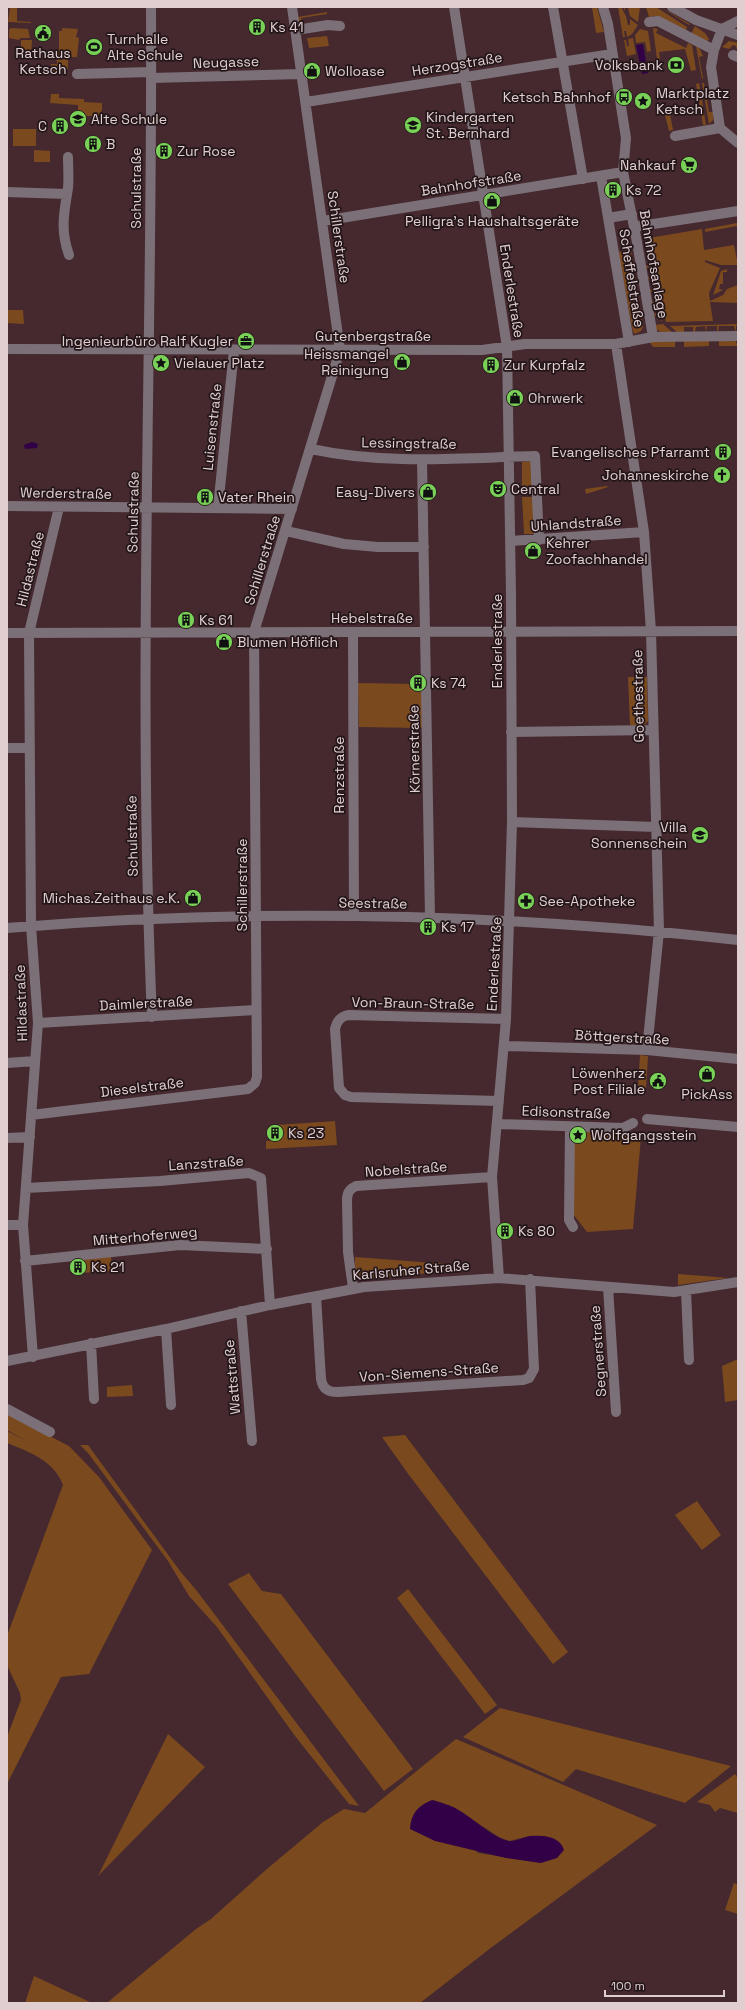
<svg xmlns="http://www.w3.org/2000/svg" width="745" height="2010" viewBox="0 0 745 2010" font-family="'Space Grotesk',sans-serif">
<style>
.green{fill:#7b491e;fill-rule:evenodd}
.water{fill:#310046}
.lines{fill:none;stroke-linecap:round;stroke-linejoin:round}
.minor{stroke:#7c7078;stroke-width:10}
.labels{text-anchor:middle;stroke-width:3.5;stroke-linejoin:round;paint-order:stroke}
.poi-label{font-size:14px;fill:#e1ced1;stroke:#231618;text-anchor:start}
.street-label{font-size:14px;fill:#e1ced1;stroke:#231618}
</style>
<rect width="100%" height="100%" fill="#45292f"/>
<path class="green" d="M10,7H17V21L31,22V23L8,22Z
M592,7H597L604,32L596,33Z
M618,7H621L626,16L628,25H630V19L638,25L632,34L627,37L626,31H624L625,37H623Z
M623,7H640L638,22L630,16L628,8H625V11Z
M646,7H656L687,27L686,32L656,16L649,17Z
M660,7L690,24L689,25Z
M327,12V14L301,18L302,23L299,22L298,17Z
M695,26L705,33L709,39L707,42L691,34Z
M11,28L28,29L30,38H20L19,40L9,38V30Z
M62,28L78,29L76,37L79,38L77,57H68V69L54,74H51V64H57L56,51H59V31H62Z
M653,28L658,29L656,33L686,48L688,43L692,45L696,70L691,71L685,49L659,52L660,59H657Z
M640,29L648,31L651,51L647,52L645,42L636,43L635,35Z
M327,36L329,46L309,48L307,38Z
M633,38L636,54L627,56L624,40H626L627,46H629L628,39Z
M21,40H32L31,54H19L21,51Z
M729,41L738,43V53L736,46L733,45L729,49L722,47Z
M696,46L700,49L703,56L699,57L703,78L702,79Z
M699,83L706,125H703L696,84Z
M702,83H704L709,112H714L713,120L709,124Z
M51,94H59V98L84,99V102L102,103V110L98,116H78V105L50,103Z
M670,114L673,130L669,131L665,115Z
M13,129H36V146H13Z
M34,150L50,151V162H34Z
M737,223V226L705,232V229Z
M702,229L704,250L734,245L738,265H721L705,260V262L720,268L709,293L710,301L723,295L727,289L738,285V303L710,302L713,321L666,322L649,238Z
M631,251L643,327L641,331L635,334L633,332L618,252Z
M648,254H649L662,321H661L659,315L653,316V314L659,313L657,303H651V302L657,301L655,291L649,292V290L654,289L653,278L647,279V277L652,276L650,267L645,268V266L650,265Z
M727,269V272H723V284H720L719,289L723,290L713,295L721,271Z
M7,310H23L24,324L7,323Z
M663,324L672,332C664,332 657,334 655,325Z
M738,324L736,326V332L734,326H719L718,332H717V326H707L706,332L705,326L696,327L695,332H693V327H684V333H678L670,326Z
M709,339V346L684,347V340Z
M719,339L735,340L738,346H719Z
M675,340V347H653L649,341Z
M532,461L534,493L522,494V462Z
M607,486L608,487L586,494L585,489Z
M522,497H534L537,534H524Z
M628,677H647L648,721L644,725H630Z
M358,683L415,684V689H422V728L359,727Z
M640,1055L648,1056L646,1088L638,1087Z
M335,1121L337,1145L266,1149V1141L278,1140L277,1125Z
M574,1131H593V1134H600L601,1132L641,1137L633,1229L587,1232L573,1214Z
M111,1255L112,1271L81,1273L80,1258Z
M355,1257L461,1265V1270L365,1279C354,1275 355,1266 355,1257Z
M678,1274H679L728,1278L678,1285Z
M738,1359V1400L725,1402L722,1366Z
M132,1385L133,1396L107,1397V1387Z
M7,1414L69,1446L99,1477L152,1550L89,1674L61,1677L7,1784V1737L21,1700L20,1693L7,1665V1636L63,1485C54,1461 30,1452 7,1443V1431L26,1441L7,1430Z
M405,1435L568,1652L553,1664L409,1475L382,1437Z
M80,1445H88L180,1571L197,1591L359,1806L349,1804L295,1736L217,1627L189,1596L168,1561L88,1453Z
M697,1501L721,1535L702,1550L675,1515Z
M249,1573L262,1591L281,1594L413,1769L384,1791L228,1584Z
M408,1589L497,1705L485,1714L397,1598Z
M500,1708L731,1766L685,1803L576,1769L563,1782L463,1737Z
M168,1734L205,1767L98,1876Z
M456,1739L657,1825L492,1947L420,2003L108,2002L196,1929L211,1919L267,1869L323,1822L344,1809L365,1813ZM433,1800L453,1807L499,1837L509,1841L530,1836L541,1863L478,1853Z
M735,1774L738,1779V1813L720,1808L715,1812L710,1805L697,1802Z
M734,1883L738,1885V1914L725,1910Z
M34,1976L92,2003H25Z"/>
<path class="water" d="M643,44L648,73L642,74L636,45Z
M32,442L38,444L37,448L25,449L24,445Z
M432,1800C439,1802 447,1804 453,1807C469,1814 493,1839 509,1841C515,1842 523,1837 530,1836C543,1835 560,1836 564,1850L557,1858L541,1863L506,1858L435,1841L410,1829C411,1813 418,1806 432,1800Z"/>
<g class="lines">
<path class="minor" d="M151,7C153,344 137,680 152,1017
M454,7L507,347L511,595L512,822L506,1019L492,1177L499,1278
M553,7L583,179
M603,7L608,24L626,138L623,172L637,242L653,337
M672,7L696,20L738,35
M649,22L658,21L714,50
M722,29L714,50L711,67L720,128L738,143
M722,29L738,21
M296,30L328,25L340,26
M733,55L738,57
M77,74L151,72
M151,78L301,74
M306,102L612,54
M675,136L720,128
M68,157C68,167 69,178 68,188C64,213 60,230 69,255
M601,176L629,342
M7,192L67,194
M608,218L632,214
M323,221L623,172
M634,227L738,211
M616,344L644,532L651,631L659,931L647,1050
M7,349L482,350L525,344H616L653,337L738,336
M311,449C385,465 460,458 535,456L539,540
M422,460L430,918
M7,506L292,509
M218,508L234,350
M286,531L344,544L378,547H424
M510,541L644,532
M7,633L738,631
M353,633L354,916
M511,732L653,730
M7,748H30
M512,822L656,827
M7,928C250,908 496,913 738,940
M38,1023L255,1010
M504,1046L647,1050L738,1059
M7,1063L35,1061
M499,1101L351,1097L345,1095L339,1088L335,1029C337,1021 340,1017 348,1015L506,1019
M31,1115L248,1089L255,1083L257,1077L254,632L340,350L292,7
M647,1119L738,1127
M497,1124L623,1128L633,1123
M570,1127L569,1220L573,1227
M7,1138L30,1137
M26,1188L160,1181L249,1173L261,1178L270,1305
M7,1225H23
M25,1261L180,1245L267,1249
M608,1287L616,1412
M353,1288L348,1252L347,1200C347,1192 350,1189 356,1186L492,1177
M686,1291L689,1360
M316,1296L321,1379C323,1390 329,1392 338,1392L523,1380L529,1378L534,1369L530,1279
M241,1311L252,1441
M166,1329L171,1405
M91,1343L94,1399
M33,1357L23,1225L38,1023L31,926L29,633L59,507
M7,1361L166,1329L270,1305L364,1287L499,1278L674,1292L738,1282
M7,1409L50,1432"/>
</g>
<defs>
<symbol id="building-disc" viewBox="-11 -11 22 22"><circle r="9.5" fill="#79d157" stroke="#231618"/><path d="M-4-6H4V6H1V3H-1V6H-4ZM-2.5-4.3h1.7v1.8h-1.7ZM.8-4.3h1.7v1.8H.8ZM-2.5-1h1.7V.8h-1.7ZM.8-1h1.7V.8H.8Z" fill="#111"/></symbol>
<symbol id="civic-disc" viewBox="-11 -11 22 22"><circle r="9.5" fill="#79d157" stroke="#231618"/><path d="M-.6-6.5H3V-4.5H.6V-3L4-1V1h2V6H-6V1h2V-1L-.6-3ZM-1.2 2.5V6h2.4V2.5Z" fill="#111"/></symbol>
<symbol id="stadium-disc" viewBox="-11 -11 22 22"><circle r="9.5" fill="#79d157" stroke="#231618"/><path d="M0-5a6.5 5 0 1 0 0 10a6.5 5 0 1 0 0-10ZM-3.5-1.8h7v3.6h-7Z" fill="#111"/></symbol>
<symbol id="bank-disc" viewBox="-11 -11 22 22"><circle r="9.5" fill="#79d157" stroke="#231618"/><path d="M-6-4H6V4H-6ZM0-2.3a2.3 2.3 0 1 0 0 4.6a2.3 2.3 0 1 0 0-4.6Z" fill="#111"/></symbol>
<symbol id="shop-disc" viewBox="-11 -11 22 22"><circle r="9.5" fill="#79d157" stroke="#231618"/><path d="M-5-2.5h2.3a2.7 3.5 0 0 1 5.4 0H5L5.5 6h-11ZM-1.5-2.5h3a1.5 2.3 0 0 0-3 0Z" fill="#111"/></symbol>
<symbol id="bus-disc" viewBox="-11 -11 22 22"><circle r="9.5" fill="#79d157" stroke="#231618"/><path d="M-5-6H5V4H4V6H2V4H-2V6H-4V4H-5ZM-3.5-4V0h7V-4ZM-3.5 1.2v1.5H-2V1.2ZM2 1.2v1.5H3.5V1.2Z" fill="#111"/></symbol>
<symbol id="sight-disc" viewBox="-11 -11 22 22"><circle r="9.5" fill="#79d157" stroke="#231618"/><path d="M0-6L1.8-2.2L6-1.7L2.9 1.2L3.7 5.4L0 3.3L-3.7 5.4L-2.9 1.2L-6-1.7L-1.8-2.2Z" fill="#111"/></symbol>
<symbol id="school-disc" viewBox="-11 -11 22 22"><circle r="9.5" fill="#79d157" stroke="#231618"/><path d="M0-5L7-2L0 1L-7-2ZM-4 1L0 2.5L4 1V4Q0 6-4 4Z" fill="#111"/></symbol>
<symbol id="supermarket-disc" viewBox="-11 -11 22 22"><circle r="9.5" fill="#79d157" stroke="#231618"/><path d="M-6-5.5h2.5l.6 2H6L4.5 2H-2.5L-4.4-4H-6ZM-1.5 3.2a1.3 1.3 0 1 0 .1 0ZM3 3.2a1.3 1.3 0 1 0 .1 0Z" fill="#111"/></symbol>
<symbol id="office-disc" viewBox="-11 -11 22 22"><circle r="9.5" fill="#79d157" stroke="#231618"/><path d="M-6-3h4V-5.5h4V-3h4V5H-6ZM-1-4.5V-3h2v-1.5ZM-6 0V1H6V0Z" fill="#111"/></symbol>
<symbol id="church-disc" viewBox="-11 -11 22 22"><circle r="9.5" fill="#79d157" stroke="#231618"/><path d="M-1.2-6h2.4v3.5h3.3v2.4h-3.3V6h-2.4V-.1h-3.3v-2.4h3.3Z" fill="#111"/></symbol>
<symbol id="theatre-disc" viewBox="-11 -11 22 22"><circle r="9.5" fill="#79d157" stroke="#231618"/><path d="M-5-5.5Q0-4 5-5.5V0Q5 5 0 6Q-5 5-5 0ZM-3.3-2.5H-1v1.5H-3.3ZM1-2.5H3.3v1.5H1ZM-2.8 1Q0 5.5 2.8 1Z" fill="#111"/></symbol>
<symbol id="pharmacy-disc" viewBox="-11 -11 22 22"><circle r="9.5" fill="#79d157" stroke="#231618"/><path d="M-2-6h4v4h4v4h-4v4h-4v-4h-4v-4h4Z" fill="#111"/></symbol>
</defs>
<g fill-rule="evenodd">
<use href="#building-disc" x="247" y="17" width="20" height="20"/>
<use href="#civic-disc" x="33" y="23" width="20" height="20"/>
<use href="#stadium-disc" x="84" y="37" width="20" height="20"/>
<use href="#bank-disc" x="666" y="55" width="20" height="20"/>
<use href="#shop-disc" x="302" y="61" width="20" height="20"/>
<use href="#bus-disc" x="614" y="87" width="20" height="20"/>
<use href="#sight-disc" x="633" y="91" width="20" height="20"/>
<use href="#school-disc" x="68" y="109" width="20" height="20"/>
<use href="#school-disc" x="403" y="115" width="20" height="20"/>
<use href="#building-disc" x="50" y="116" width="20" height="20"/>
<use href="#building-disc" x="83" y="134" width="20" height="20"/>
<use href="#building-disc" x="154" y="141" width="20" height="20"/>
<use href="#supermarket-disc" x="679" y="155" width="20" height="20"/>
<use href="#building-disc" x="603" y="180" width="20" height="20"/>
<use href="#shop-disc" x="482" y="191" width="20" height="20"/>
<use href="#office-disc" x="236" y="331" width="20" height="20"/>
<use href="#shop-disc" x="392" y="352" width="20" height="20"/>
<use href="#sight-disc" x="151" y="353" width="20" height="20"/>
<use href="#building-disc" x="481" y="355" width="20" height="20"/>
<use href="#shop-disc" x="505" y="388" width="20" height="20"/>
<use href="#building-disc" x="713" y="442" width="20" height="20"/>
<use href="#church-disc" x="712" y="465" width="20" height="20"/>
<use href="#theatre-disc" x="488" y="479" width="20" height="20"/>
<use href="#shop-disc" x="418" y="482" width="20" height="20"/>
<use href="#building-disc" x="195" y="487" width="20" height="20"/>
<use href="#shop-disc" x="523" y="541" width="20" height="20"/>
<use href="#building-disc" x="176" y="610" width="20" height="20"/>
<use href="#shop-disc" x="214" y="632" width="20" height="20"/>
<use href="#building-disc" x="408" y="673" width="20" height="20"/>
<use href="#school-disc" x="690" y="825" width="20" height="20"/>
<use href="#shop-disc" x="183" y="888" width="20" height="20"/>
<use href="#pharmacy-disc" x="516" y="891" width="20" height="20"/>
<use href="#building-disc" x="418" y="917" width="20" height="20"/>
<use href="#shop-disc" x="697" y="1064" width="20" height="20"/>
<use href="#civic-disc" x="648" y="1071" width="20" height="20"/>
<use href="#building-disc" x="265" y="1123" width="20" height="20"/>
<use href="#sight-disc" x="568" y="1125" width="20" height="20"/>
<use href="#building-disc" x="495" y="1221" width="20" height="20"/>
<use href="#building-disc" x="68" y="1257" width="20" height="20"/>
</g>
<g class="labels">
<g class="poi-label">
<text x="270" y="32">Ks 41</text>
<text x="107" y="44">Turnhalle<tspan x="107" dy="16">Alte Schule</tspan></text>
<text x="43" y="58" text-anchor="middle">Rathaus<tspan x="43" dy="16">Ketsch</tspan></text>
<text x="663" y="70" text-anchor="end">Volksbank</text>
<text x="325" y="76">Wolloase</text>
<text x="656" y="98">Marktplatz<tspan x="656" dy="16">Ketsch</tspan></text>
<text x="611" y="102" text-anchor="end">Ketsch Bahnhof</text>
<text x="426" y="122">Kindergarten<tspan x="426" dy="16">St. Bernhard</tspan></text>
<text x="91" y="124">Alte Schule</text>
<text x="47" y="131" text-anchor="end">C</text>
<text x="106" y="149">B</text>
<text x="177" y="156">Zur Rose</text>
<text x="676" y="170" text-anchor="end">Nahkauf</text>
<text x="626" y="195">Ks 72</text>
<text x="492" y="226" text-anchor="middle">Pelligra's Haushaltsgeräte</text>
<text x="233" y="346" text-anchor="end">Ingenieurbüro Ralf Kugler</text>
<text x="389" y="359" text-anchor="end">Heissmangel<tspan x="389" dy="16">Reinigung</tspan></text>
<text x="174" y="368">Vielauer Platz</text>
<text x="504" y="370">Zur Kurpfalz</text>
<text x="528" y="403">Ohrwerk</text>
<text x="710" y="457" text-anchor="end">Evangelisches Pfarramt</text>
<text x="709" y="480" text-anchor="end">Johanneskirche</text>
<text x="511" y="494">Central</text>
<text x="415" y="497" text-anchor="end">Easy-Divers</text>
<text x="218" y="502">Vater Rhein</text>
<text x="546" y="548">Kehrer<tspan x="546" dy="16">Zoofachhandel</tspan></text>
<text x="199" y="625">Ks 61</text>
<text x="237" y="647">Blumen Höflich</text>
<text x="431" y="688">Ks 74</text>
<text x="687" y="832" text-anchor="end">Villa<tspan x="687" dy="16">Sonnenschein</tspan></text>
<text x="180" y="903" text-anchor="end">Michas.Zeithaus e.K.</text>
<text x="539" y="906">See-Apotheke</text>
<text x="441" y="932">Ks 17</text>
<text x="645" y="1078" text-anchor="end">Löwenherz<tspan x="645" dy="16">Post Filiale</tspan></text>
<text x="707" y="1099" text-anchor="middle">PickAss</text>
<text x="288" y="1138">Ks 23</text>
<text x="591" y="1140">Wolfgangsstein</text>
<text x="518" y="1236">Ks 80</text>
<text x="91" y="1272">Ks 21</text>
</g>
<g class="street-label">
<text transform="translate(226 62) rotate(-2)" y="5">Neugasse</text>
<text transform="translate(457 64) rotate(-9)" y="5">Herzogstraße</text>
<text transform="translate(471 183) rotate(-9)" y="5">Bahnhofstraße</text>
<text transform="translate(136 188) rotate(-90)" y="5">Schulstraße</text>
<text transform="translate(339 237) rotate(82)" y="5">Schillerstraße</text>
<text transform="translate(654 264) rotate(80)" y="5">Bahnhofsanlage</text>
<text transform="translate(632 278) rotate(81)" y="5">Scheffelstraße</text>
<text transform="translate(512 291) rotate(81)" y="5">Enderlestraße</text>
<text x="373" y="341">Gutenbergstraße</text>
<text transform="translate(212 427) rotate(-84)" y="5">Luisenstraße</text>
<text transform="translate(409 443) rotate(1)" y="5">Lessingstraße</text>
<text transform="translate(66 493) rotate(1)" y="5">Werderstraße</text>
<text transform="translate(133 512) rotate(-89)" y="5">Schulstraße</text>
<text transform="translate(576 523) rotate(-4)" y="5">Uhlandstraße</text>
<text transform="translate(262 560) rotate(-73)" y="5">Schillerstraße</text>
<text transform="translate(30 569) rotate(-76)" y="5">Hildastraße</text>
<text x="372" y="623">Hebelstraße</text>
<text transform="translate(497 641) rotate(-90)" y="5">Enderlestraße</text>
<text transform="translate(638 696) rotate(-91)" y="5">Goethestraße</text>
<text transform="translate(414 749) rotate(-91)" y="5">Körnerstraße</text>
<text transform="translate(339 775) rotate(-90)" y="5">Renzstraße</text>
<text transform="translate(132 836) rotate(-91)" y="5">Schulstraße</text>
<text transform="translate(242 885) rotate(-90)" y="5">Schillerstraße</text>
<text transform="translate(373 903) rotate(1)" y="5">Seestraße</text>
<text transform="translate(494 964) rotate(-87)" y="5">Enderlestraße</text>
<text transform="translate(21 1003) rotate(-92)" y="5">Hildastraße</text>
<text transform="translate(146 1003) rotate(-3)" y="5">Daimlerstraße</text>
<text transform="translate(413 1003) rotate(1)" y="5">Von-Braun-Straße</text>
<text transform="translate(622 1037) rotate(3)" y="5">Böttgerstraße</text>
<text transform="translate(142 1087) rotate(-7)" y="5">Dieselstraße</text>
<text transform="translate(566 1112) rotate(2)" y="5">Edisonstraße</text>
<text transform="translate(206 1163) rotate(-4)" y="5">Lanzstraße</text>
<text transform="translate(406 1169) rotate(-4)" y="5">Nobelstraße</text>
<text transform="translate(145 1236) rotate(-5)" y="5">Mitterhoferweg</text>
<text transform="translate(411 1270) rotate(-5)" y="5">Karlsruher Straße</text>
<text transform="translate(598 1351) rotate(-94)" y="5">Segnerstraße</text>
<text transform="translate(429 1372) rotate(-4)" y="5">Von-Siemens-Straße</text>
<text transform="translate(232 1377) rotate(-95)" y="5">Wattstraße</text>
</g>
</g>
<rect width="745" height="2010" fill="none" stroke="#e1ced1" stroke-width="16"/>
<path d="M605 1990v6h119v-6" fill="none" stroke="#e1ced1" stroke-width="2"/>
<text x="611" y="1990" font-size="12" fill="#e1ced1" stroke="#231618" stroke-width="3" paint-order="stroke">100 m</text>
</svg>
